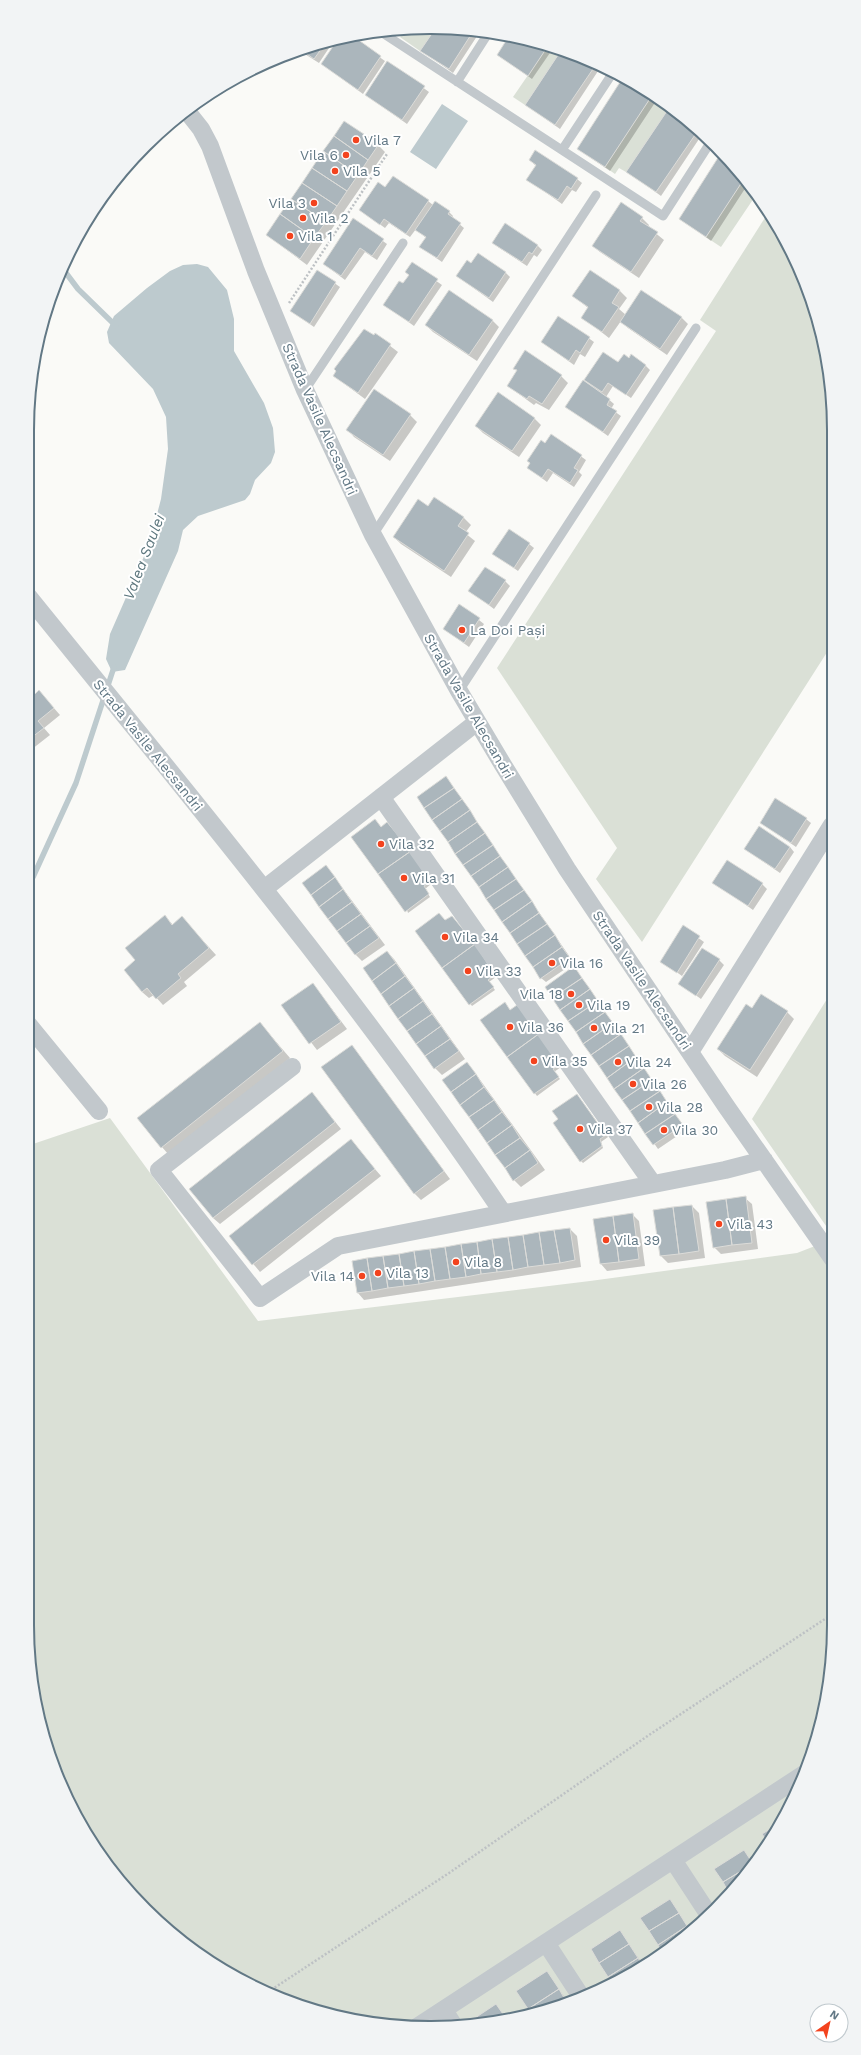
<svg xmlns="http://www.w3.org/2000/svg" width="861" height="2055" viewBox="0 0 861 2055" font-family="'Work Sans',sans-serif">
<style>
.green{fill:#dae0d6}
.water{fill:#bdcace}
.shadow{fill:#0003}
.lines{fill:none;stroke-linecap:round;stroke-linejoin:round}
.stream{stroke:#bdcace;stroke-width:5.5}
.building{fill:#abb6bc;stroke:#dcdcd9}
.path{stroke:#bdc1c4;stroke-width:2.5;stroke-dasharray:2 2;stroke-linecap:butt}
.service{stroke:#c2c8cc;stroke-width:9}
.minor{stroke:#c2c8cc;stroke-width:18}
.poi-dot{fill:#f3431e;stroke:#fff;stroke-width:1.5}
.labels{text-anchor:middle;stroke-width:4;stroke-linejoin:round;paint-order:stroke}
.poi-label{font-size:14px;fill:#627885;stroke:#fff;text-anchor:start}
.street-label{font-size:14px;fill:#627885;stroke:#fff}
.water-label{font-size:15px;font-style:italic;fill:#5d777e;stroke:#fff}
.rim{fill:none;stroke:#627885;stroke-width:2}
</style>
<rect width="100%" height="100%" fill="#fafaf7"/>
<path class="green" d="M408,28L435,29L420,51L400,37Z
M548,46L562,49L525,105L513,97Z
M653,94L669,108L626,172L619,168L615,174L605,167Z
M744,179L756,195L721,247L706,237Z
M768,213L780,229L803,276L831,378V646L642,942L596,879L617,848L497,668L716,331L700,320Z
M832,991L833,1236L752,1119Z
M110,1118L258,1321L590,1281L797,1253L833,1239L834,1624L831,1677L813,1754L792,1803L750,1870L697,1928L632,1974L585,1997L509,2020L431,2028L378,2025L301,2007L229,1974L165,1928L127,1890L81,1826L48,1754L35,1703L27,1624V1146Z"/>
<path class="water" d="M442,104L468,121L436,169L410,152Z
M197,264L208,267L227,290L234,319V351L264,403L273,428L275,452L271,463L255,480L250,494L245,500L198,516L183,530L178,551L125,670L112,672L106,659L110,634L149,545L161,499L168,449L166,417L153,389L109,343L107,332L114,316L147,288L170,271L183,265Z"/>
<path class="shadow" d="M404,28H415L411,34Z
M436,29L481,30L453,73L422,51Z
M351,37L385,61L363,94L322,64L339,39Z
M510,37L554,47L532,79L498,55Z
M335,39L319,63L300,51L326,41Z
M563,50L600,68L560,129L526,105Z
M388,62L429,92L407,124L366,95Z
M623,79L658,98L610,171L578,149Z
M670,109L701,136L661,196L628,172Z
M378,145L385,152L307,265L267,235Z
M722,154L734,165L748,184L711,241L680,218Z
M530,160L577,179L582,183L576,192L572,190L562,204L527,179L536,166Z
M385,188L428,201L433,205L449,212L453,216L452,218L464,228L442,262L420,247L426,238L416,229L410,237L389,223L385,228L360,210Z
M642,218L649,225L648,227L664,240L639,278L600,252L593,246Z
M354,220L387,244L377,260L365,252L345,280L324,264Z
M538,246L542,250L537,257L534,255L527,266L498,247Z
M412,264L442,285L414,326L385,305L403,285L409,275Z
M472,264L505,272L510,277L493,302L457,276Z
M317,271L340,287L314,327L291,311Z
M590,272L620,291L627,298L619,309L626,315L681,317L688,324L667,355L628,328L621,321L609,338L582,317L588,308L574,296Z
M559,317L594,342L585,357L580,354L574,365L542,342Z
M492,320L499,327L477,361L433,332L426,325Z
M376,335L398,352L365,399L334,376Z
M619,364L645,365L650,370L631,398L613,386L606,397L614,404L611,409L621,416L608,436L567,407L593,387L586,380Z
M514,369L561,376L568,383L549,410L536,403L534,405L508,386L517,371Z
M410,415L417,422L390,461L354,437L348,430Z
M534,418L541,425L519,457L483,433L476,426Z
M551,435L586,460L579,472L582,475L574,487L553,473L547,482L528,468Z
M434,499L464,518L471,525L465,533L475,541L451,577L401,544L394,537L428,507Z
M529,544L534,548L518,571L494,554Z
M505,581L510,586L494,609L470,591Z
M460,605L484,624L469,647L444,629Z
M27,686L35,694L39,691L60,715L44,728L50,735L27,753Z
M446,778L574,963L546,982L541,978Z
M806,819L811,823L796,847L761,823Z
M387,824L431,884L425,889L430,897L408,913L381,828Z
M790,847L794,852L780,873L745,849Z
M332,874L385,945L362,961L355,954Z
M714,882L762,884L767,889L753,910Z
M165,916L173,925H189L216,955L184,982L187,986L163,1005L154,995L149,998L142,992Z
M683,927L704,942L682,976L661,961Z
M416,931L477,947L496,977L489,982L495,990L472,1006Z
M387,952L394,959L465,1059L442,1075L435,1068Z
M719,960L724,965L701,999L680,984Z
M574,968L686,1130L658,1149L546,987Z
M313,984L347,1029L317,1050L283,1006Z
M752,1010L787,1012L794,1019L757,1077L725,1056L718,1049Z
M510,1011L561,1067L554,1072L560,1079L537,1096L481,1020Z
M260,1023L290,1058L168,1154L162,1147Z
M352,1046L450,1179L421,1200L414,1193Z
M467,1063L473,1070L545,1170L521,1187L514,1180Z
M312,1093L341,1129L220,1224L213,1218Z
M579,1097L608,1137L601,1142L603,1148L583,1163L581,1161Z
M351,1141L381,1176L260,1272L230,1236Z
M745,1198L752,1204L758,1249L721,1254L714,1247Z
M692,1206L699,1213L705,1258L668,1263L661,1256Z
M632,1214L639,1221L645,1266L607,1271L601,1264Z
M570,1229L577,1236L581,1267L364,1300L358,1293Z
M744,1851L754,1865L730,1892L715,1869Z
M670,1901L691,1932L663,1952Z
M620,1932L644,1966L613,1983L592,1949Z
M546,1972L568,2002L532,2013Z
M496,2005L507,2020L467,2024Z"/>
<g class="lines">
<path class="stream" d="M63,269L78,289L116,326
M27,886L33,877L76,783L114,667"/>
</g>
<path class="building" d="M435,29L474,30L449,69L420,51Z
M353,36L381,56L358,90L321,64L338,39Z
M509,36L548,46L528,76L497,55Z
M327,41L314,59L301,50L326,41Z
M562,49L595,66L555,125L525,105Z
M387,61L425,86L402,120L365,95Z
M622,79L653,94L605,167L577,149Z
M669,108L697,132L656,192L626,172Z
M344,121L379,144L368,160L334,136Z
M334,136L368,160L358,175L323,151Z
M535,150L578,178L571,189L567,186L558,200L526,180L536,165L529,160Z
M323,151L358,175L347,191L312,168Z
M721,153L734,165L744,179L706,237L679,219Z
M312,168L347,191L337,206L302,183Z
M393,176L429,200L406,234L384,219L380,225L359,210L378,182L385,187Z
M302,183L337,206L326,222L291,199Z
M291,199L326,222L314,238L280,214Z
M435,201L450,211L448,214L461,223L437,258L419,247L426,237L415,230Z
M621,202L643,217L640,221L658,232L631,272L592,246Z
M280,214L314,238L300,259L266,235Z
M353,218L384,239L372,256L360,248L341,276L323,264Z
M505,223L538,245L532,254L529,252L522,262L492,243Z
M478,253L506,272L489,298L456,276L467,260L471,263Z
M412,262L438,279L409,322L383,305L399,281L403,283L409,275L405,272Z
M317,270L336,282L310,324L290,311Z
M590,270L620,290L612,303L619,307L602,332L581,318L588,307L572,296Z
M449,290L493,320L469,355L425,325Z
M641,290L682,317L660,349L620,322Z
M558,316L590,337L580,353L576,350L569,361L541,342Z
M364,329L374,335L375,333L391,344L358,393L333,376L336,371L334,369Z
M525,350L562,375L542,404L529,396L527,399L507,386L517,370L513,369Z
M603,352L618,362L624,354L629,358L631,354L646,365L626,395L608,383L602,392L584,380Z
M583,380L610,399L607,405L617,411L603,432L565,407Z
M374,389L411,414L383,455L346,430Z
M498,392L535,418L512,451L475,426Z
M551,434L582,455L574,468L578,470L570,483L548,469L542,478L527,468L530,463L527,461L541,440L545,443Z
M434,497L464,517L458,526L469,533L444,571L393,537L418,499L428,506Z
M509,529L530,543L514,568L492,554Z
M485,567L506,580L489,605L468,591Z
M459,604L480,618L464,643L443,629Z
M28,685L35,694L39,690L54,708L38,721L44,728L27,741Z
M446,776L454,788L424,808L417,797Z
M454,788L462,799L432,820L424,808Z
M775,798L807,818L791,843L760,823Z
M462,799L470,810L440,831L432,820Z
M470,810L477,822L448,842L440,831Z
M375,819L381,827L387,822L411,851L378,874L351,837Z
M477,822L485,833L455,854L448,842Z
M759,826L790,847L775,869L744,849Z
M485,833L493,845L463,865L455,854Z
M493,845L500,856L471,876L463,865Z
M411,851L430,882L424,886L429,894L405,912L378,874Z
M500,856L508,867L479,887L471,876Z
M727,860L763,883L748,906L712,883Z
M326,865L335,877L311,895L302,883Z
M508,867L516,879L486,899L479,887Z
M335,877L343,889L319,907L311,895Z
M516,879L524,890L494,910L486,899Z
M343,889L352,902L328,919L319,907Z
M524,890L532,901L502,922L494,910Z
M532,901L539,913L510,933L502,922Z
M352,902L361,914L337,931L328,919Z
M439,913L445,920L452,916L475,944L442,968L415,931Z
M539,913L547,924L517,944L510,933Z
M361,914L370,926L346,943L337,931Z
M165,915L172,925L182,916L209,948L178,974L181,978L156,999L147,988L142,992L124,970L135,960L125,948Z
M547,924L555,935L525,956L517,944Z
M683,925L700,936L677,973L660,962Z
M370,926L379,938L355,955L346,943Z
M555,935L562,947L533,967L525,956Z
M475,944L495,975L488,980L494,987L469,1005L442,968Z
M562,947L570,958L540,979L533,967Z
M702,948L720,959L696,996L678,984Z
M387,951L396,963L372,981L363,968Z
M396,963L405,976L381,994L372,981Z
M574,966L582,978L552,998L545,987Z
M405,976L414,988L389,1006L381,994Z
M582,978L590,989L560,1010L552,998Z
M313,983L341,1022L309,1044L281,1005Z
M414,988L423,1001L398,1019L389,1006Z
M590,989L598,1001L568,1021L560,1010Z
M761,994L788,1011L750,1070L717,1049L746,1004L752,1008Z
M423,1001L432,1014L407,1031L398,1019Z
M598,1001L605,1012L576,1032L568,1021Z
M505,1002L510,1010L517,1005L540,1033L507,1057L480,1020Z
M605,1012L613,1023L583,1044L576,1032Z
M432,1014L441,1026L416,1044L407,1031Z
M260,1022L283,1051L161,1148L137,1118Z
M613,1023L621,1034L591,1055L583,1044Z
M441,1026L450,1039L425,1056L416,1044Z
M540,1033L560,1064L553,1069L559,1077L534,1094L507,1057Z
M621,1034L629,1046L599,1066L591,1055Z
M450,1039L459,1051L434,1069L425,1056Z
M352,1045L444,1171L414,1194L321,1067Z
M629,1046L636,1057L607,1078L599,1066Z
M636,1057L644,1068L614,1089L607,1078Z
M467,1062L476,1074L451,1092L442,1080Z
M644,1068L652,1080L622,1100L614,1089Z
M476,1074L484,1087L460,1105L451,1092Z
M652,1080L660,1091L630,1111L622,1100Z
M484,1087L494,1100L469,1117L460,1105Z
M660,1091L667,1102L638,1123L630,1111Z
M312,1092L335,1122L213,1218L189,1189Z
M577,1094L606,1135L600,1139L602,1146L580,1162L553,1123L558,1119L552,1111Z
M494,1100L502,1112L478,1130L469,1117Z
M667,1102L675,1114L645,1134L638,1123Z
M502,1112L512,1125L487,1143L478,1130Z
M675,1114L683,1125L653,1145L645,1134Z
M512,1125L520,1138L495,1155L487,1143Z
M520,1138L530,1150L505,1168L495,1155Z
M351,1139L375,1169L252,1265L229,1236Z
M530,1150L538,1163L513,1181L505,1168Z
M746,1196L752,1243L732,1245L726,1199Z
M726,1199L732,1245L713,1248L706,1202Z
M692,1205L699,1251L679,1254L673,1207Z
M673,1207L679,1254L660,1256L653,1210Z
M633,1213L639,1259L619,1262L613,1216Z
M613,1216L619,1262L600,1264L593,1219Z
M570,1228L575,1260L560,1263L554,1230Z
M554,1230L560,1263L544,1265L539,1232Z
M539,1232L544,1265L528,1267L523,1235Z
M523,1235L528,1267L513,1270L508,1237Z
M508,1237L513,1270L497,1272L492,1239Z
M492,1239L497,1272L481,1274L477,1242Z
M477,1242L481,1274L466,1277L461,1244Z
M461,1244L466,1277L450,1279L445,1247Z
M445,1247L450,1279L435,1281L430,1249Z
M430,1249L435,1281L419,1284L414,1251Z
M414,1251L419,1284L404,1286L399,1254Z
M399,1254L404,1286L388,1288L383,1256Z
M383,1256L388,1288L372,1291L367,1258Z
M367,1258L372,1291L357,1293L352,1261Z
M780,1823L768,1842L762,1834Z
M744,1850L753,1864L723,1882L714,1869Z
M753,1864L754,1865L750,1870L729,1893L723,1882Z
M670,1899L679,1913L649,1931L640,1918Z
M679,1913L687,1926L658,1945L649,1931Z
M687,1926L691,1932L662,1953L658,1945Z
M620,1930L629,1944L599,1963L591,1949Z
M629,1944L638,1958L608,1977L599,1963Z
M638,1958L643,1966L612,1984L608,1977Z
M547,1971L559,1989L528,2009L516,1991Z
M559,1989L567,2003L531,2014L528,2009Z
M496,2004L507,2020L466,2024Z"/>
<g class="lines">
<path class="path" d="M289,303L387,154
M268,1992L449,1873L649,1735L834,1613"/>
<path class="service" d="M381,32L663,216L710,143
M457,82L489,32
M562,150L612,74
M305,390L403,243
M373,535L596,195
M459,691L696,328"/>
<path class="minor" d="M186,110L201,129L210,146L256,271L305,390L373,535L459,691L503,765L567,869L726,1106L833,1259
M27,595C191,798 357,996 503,1213
M381,797L653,1184
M264,889L477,722
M27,1023L99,1111
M690,1052L832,825
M292,1067L159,1170L260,1298L338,1246L725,1170L764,1160
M673,1860L709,1915
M546,1943L582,1998
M444,2010L454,2026
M417,2027L804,1774"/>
</g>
<g class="poi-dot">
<circle cx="356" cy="140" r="4"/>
<circle cx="346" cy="155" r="4"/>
<circle cx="335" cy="171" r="4"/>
<circle cx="314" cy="203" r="4"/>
<circle cx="303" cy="218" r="4"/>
<circle cx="290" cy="236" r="4"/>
<circle cx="462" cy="630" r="4"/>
<circle cx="381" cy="844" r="4"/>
<circle cx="404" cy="878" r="4"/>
<circle cx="445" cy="937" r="4"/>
<circle cx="552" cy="963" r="4"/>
<circle cx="468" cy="971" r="4"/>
<circle cx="571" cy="994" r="4"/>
<circle cx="579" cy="1005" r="4"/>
<circle cx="510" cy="1027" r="4"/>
<circle cx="594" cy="1028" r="4"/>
<circle cx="534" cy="1061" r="4"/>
<circle cx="618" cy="1062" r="4"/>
<circle cx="633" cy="1084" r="4"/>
<circle cx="649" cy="1107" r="4"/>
<circle cx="580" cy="1129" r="4"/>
<circle cx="664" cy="1130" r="4"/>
<circle cx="719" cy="1224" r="4"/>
<circle cx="606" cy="1240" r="4"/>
<circle cx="456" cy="1262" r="4"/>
<circle cx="378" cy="1273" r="4"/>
<circle cx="362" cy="1276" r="4"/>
</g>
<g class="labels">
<g class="poi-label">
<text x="364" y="145">Vila 7</text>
<text x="338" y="160" text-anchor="end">Vila 6</text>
<text x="343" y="176">Vila 5</text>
<text x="306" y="208" text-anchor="end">Vila 3</text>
<text x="311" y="223">Vila 2</text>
<text x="298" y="241">Vila 1</text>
<text x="470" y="635">La Doi Pași</text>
<text x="389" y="849">Vila 32</text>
<text x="412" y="883">Vila 31</text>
<text x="453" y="942">Vila 34</text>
<text x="560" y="968">Vila 16</text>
<text x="476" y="976">Vila 33</text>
<text x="563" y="999" text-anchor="end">Vila 18</text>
<text x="587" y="1010">Vila 19</text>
<text x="518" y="1032">Vila 36</text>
<text x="602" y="1033">Vila 21</text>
<text x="542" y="1066">Vila 35</text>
<text x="626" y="1067">Vila 24</text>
<text x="641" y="1089">Vila 26</text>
<text x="657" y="1112">Vila 28</text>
<text x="588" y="1134">Vila 37</text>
<text x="672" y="1135">Vila 30</text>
<text x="727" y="1229">Vila 43</text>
<text x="614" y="1245">Vila 39</text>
<text x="464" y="1267">Vila 8</text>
<text x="386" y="1278">Vila 13</text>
<text x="354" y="1281" text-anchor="end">Vila 14</text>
</g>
<g class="street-label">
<text transform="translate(320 419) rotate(66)" y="5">Strada Vasile Alecsandri</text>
<text transform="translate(469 706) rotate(60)" y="5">Strada Vasile Alecsandri</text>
<text transform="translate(148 745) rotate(51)" y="5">Strada Vasile Alecsandri</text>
<text transform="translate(642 980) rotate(56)" y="5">Strada Vasile Alecsandri</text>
</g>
<g class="water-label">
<text transform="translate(144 557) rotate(-69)" y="5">Valea Saulei</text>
</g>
</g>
<path d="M0 0H861V2055H0ZM430 34H431A396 396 0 0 1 827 430V1625A396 396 0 0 1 431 2021H430A396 396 0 0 1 34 1625V430A396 396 0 0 1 430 34Z" fill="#f2f4f5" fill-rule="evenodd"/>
<path class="rim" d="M430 34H431A396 396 0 0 1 827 430V1625A396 396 0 0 1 431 2021H430A396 396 0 0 1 34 1625V430A396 396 0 0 1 430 34Z"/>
<g transform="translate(829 2023) rotate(34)"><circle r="19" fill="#ffffff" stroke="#c0c9ce"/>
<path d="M0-3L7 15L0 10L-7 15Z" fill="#f3431e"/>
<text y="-6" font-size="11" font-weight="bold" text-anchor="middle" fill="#627885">N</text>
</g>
</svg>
